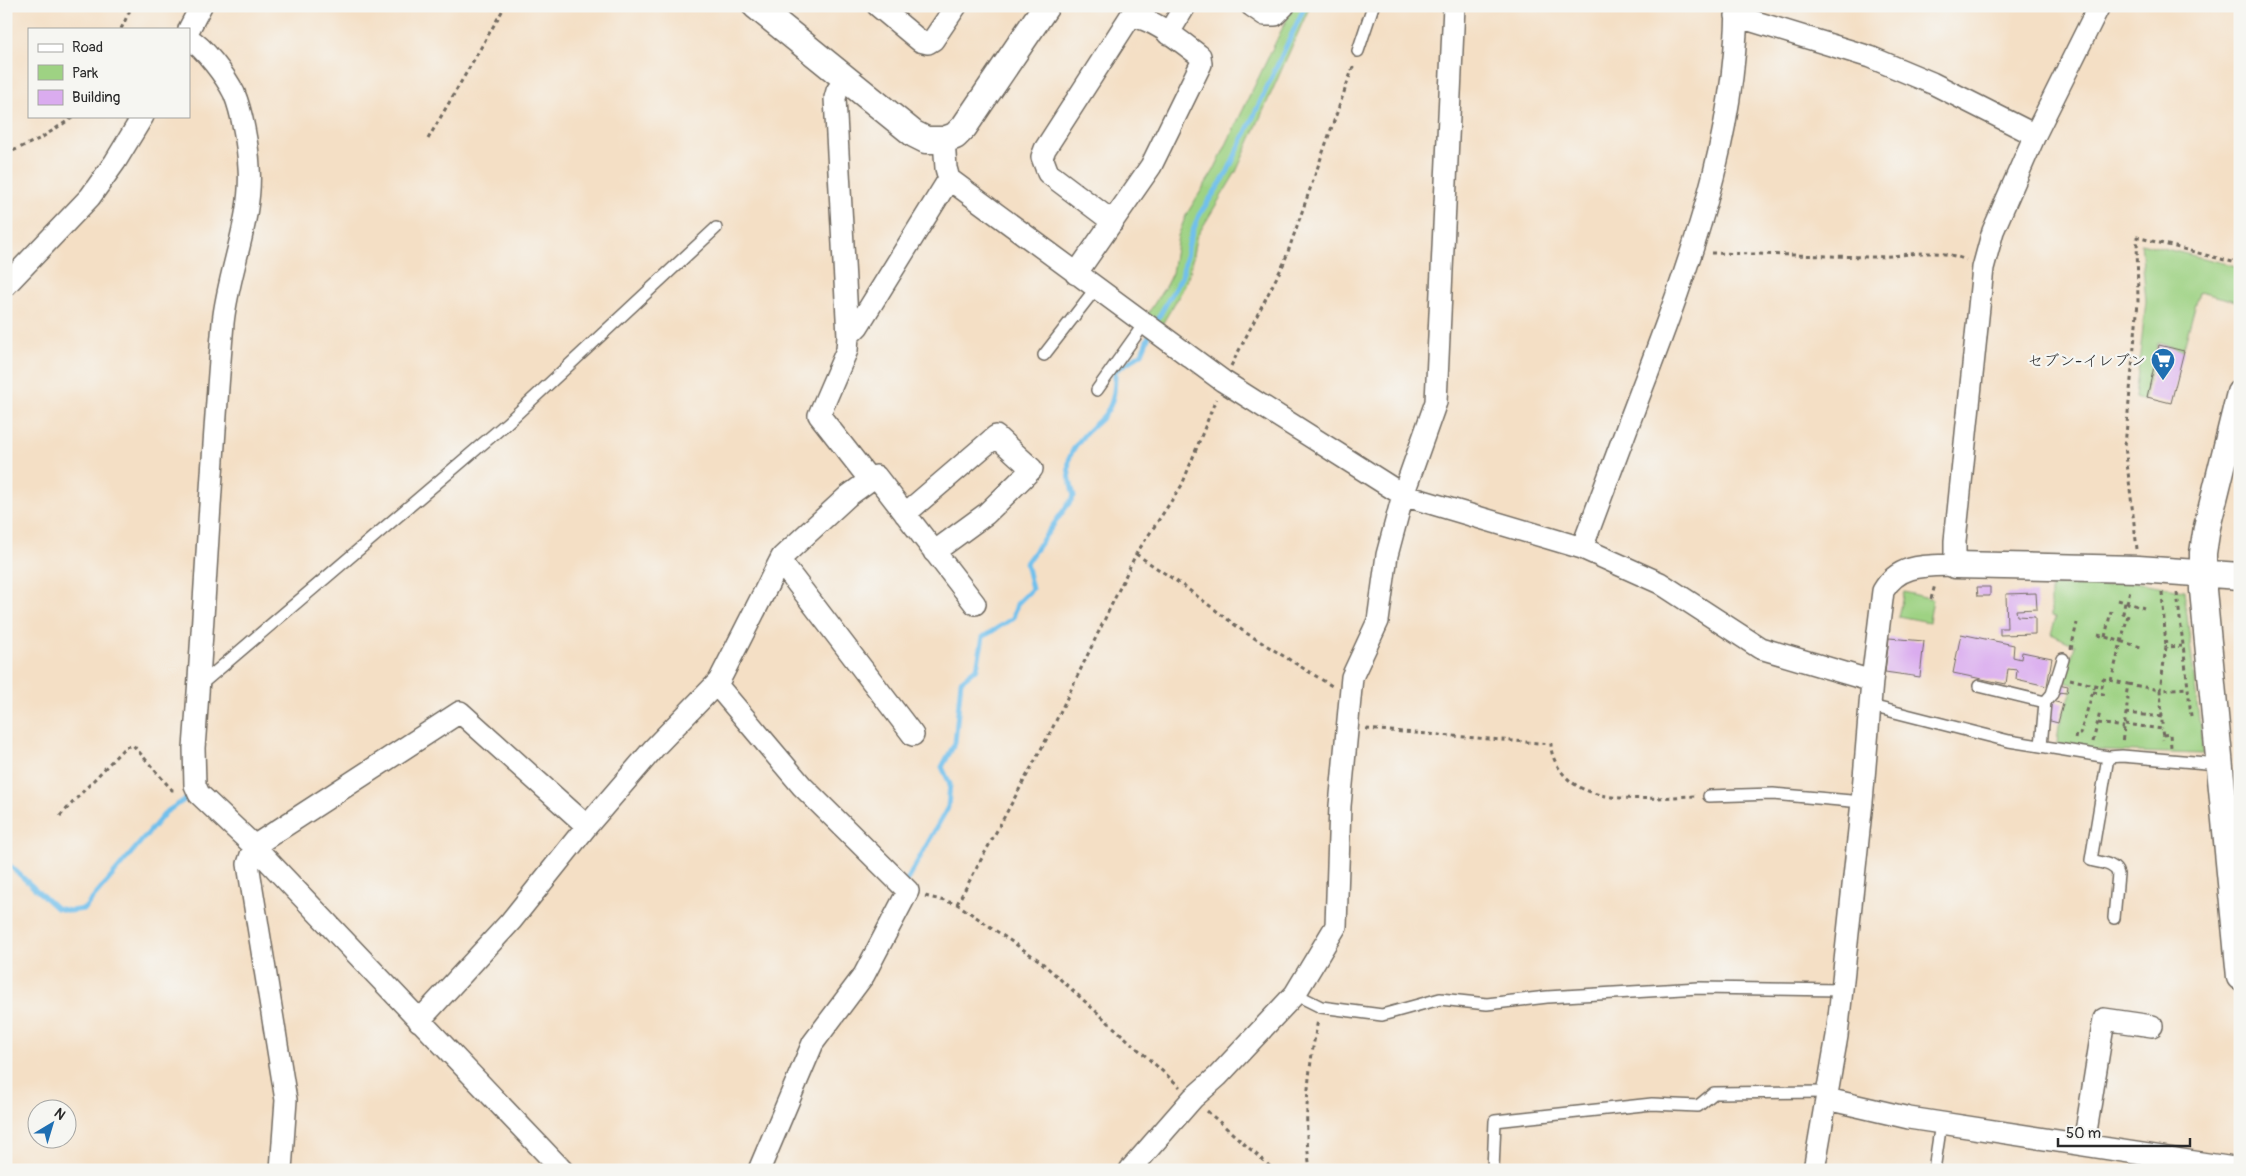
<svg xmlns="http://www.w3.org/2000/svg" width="2246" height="1176" viewBox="0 0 2246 1176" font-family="Pangolin,'Klee One',sans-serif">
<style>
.green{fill:#9ed283;stroke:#647e57}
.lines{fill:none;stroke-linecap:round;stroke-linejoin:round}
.stream{stroke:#71c0ec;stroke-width:5}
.building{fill:#daacef}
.service-casing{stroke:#716a61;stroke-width:14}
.minor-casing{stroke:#716a61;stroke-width:24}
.tertiary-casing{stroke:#716a61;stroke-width:29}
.path{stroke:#716a61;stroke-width:3;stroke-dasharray:4 4;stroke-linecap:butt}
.service{stroke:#fff;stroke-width:11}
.minor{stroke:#fff;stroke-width:21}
.tertiary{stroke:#fff;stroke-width:26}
.labels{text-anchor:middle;stroke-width:4.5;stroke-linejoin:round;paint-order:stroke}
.poi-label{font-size:16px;fill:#2b2b2b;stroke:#f6f6f2;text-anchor:end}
</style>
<rect width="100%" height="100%" fill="#f6f6f2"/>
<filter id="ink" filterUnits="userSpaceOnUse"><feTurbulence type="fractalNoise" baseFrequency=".02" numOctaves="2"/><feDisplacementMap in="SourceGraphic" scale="10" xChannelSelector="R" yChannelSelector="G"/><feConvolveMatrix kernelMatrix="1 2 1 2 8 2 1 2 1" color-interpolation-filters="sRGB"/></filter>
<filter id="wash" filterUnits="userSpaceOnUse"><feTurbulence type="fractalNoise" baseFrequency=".0096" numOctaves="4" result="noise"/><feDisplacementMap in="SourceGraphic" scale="20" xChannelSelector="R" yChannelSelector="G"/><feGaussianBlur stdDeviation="1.12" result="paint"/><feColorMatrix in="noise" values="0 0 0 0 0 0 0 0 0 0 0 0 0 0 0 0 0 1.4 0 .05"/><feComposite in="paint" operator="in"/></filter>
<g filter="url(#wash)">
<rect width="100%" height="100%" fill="#f4dfc5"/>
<path class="green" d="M1293,6H1310L1236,172L1196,238L1190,272L1182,291L1161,326L1147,315L1165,287L1172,273L1178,236L1186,215L1214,170Z
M2141,243L2240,267V302L2199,292L2183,350L2158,343L2143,401L2135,398L2146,301Z
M2134,582L2184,590L2203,754L2106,751L2057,744L2059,725L2074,685L2065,682L2075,645L2051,634L2056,617L2051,616V586H2109L2110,584Z
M1904,592L1933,599L1929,622L1898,616Z"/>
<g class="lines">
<path class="stream" d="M1154,325L1182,276L1190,239L1199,215L1226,175L1305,6
M6,862L56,908L70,911L84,909L166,812L189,797
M906,882L948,807L950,784L942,767L955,743L961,681L977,668L983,637L1013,618L1017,604L1032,589L1026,563L1074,496C1065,463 1065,454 1090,429C1095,424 1102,419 1106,413C1115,401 1115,385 1115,371L1142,353L1150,333"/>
</g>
<g id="blocks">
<path class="building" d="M2159,345L2184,351L2171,403L2147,397Z
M1977,587H1990V596H1978Z
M2036,593L2037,609L2016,610L2017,616L2035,617V634L2000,635V628H2007L2006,594Z
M1961,634L2014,645L2013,657L2021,659L2022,652L2052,658L2047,686L2016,679L2017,670L2008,669L2006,684L1953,673Z
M1889,638L1924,641L1920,677L1885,672Z
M2058,684L2068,686L2067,693L2057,692Z
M2052,701L2063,704L2058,723L2047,720Z"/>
</g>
</g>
<g filter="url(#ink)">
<use href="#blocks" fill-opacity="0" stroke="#716a61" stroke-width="1"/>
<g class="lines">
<defs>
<path id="service" d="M1358,51L1373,6
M1044,355L1096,288
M1097,390L1144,324
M199,686L507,423L716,228
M1979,686L2045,702
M1871,706L2009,741L2108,757L2122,756L2218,764
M2041,746L2045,702L2052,694L2063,659
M2108,757L2091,860C2100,863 2115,863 2118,874L2114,918
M1709,796L1773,794L1862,802
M1295,994L1321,1007L1382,1015L1440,999L1487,1004L1547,997L1699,988L1841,990
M1493,1170L1495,1121L1652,1104L1698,1106L1714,1093L1828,1092
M1934,1170L1941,1123"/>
<path id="minor" d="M878,6L920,41L928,43L933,40L956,6
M1252,6L1265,15H1275L1284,6
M1454,6L1436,402L1403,495L1582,548L1660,583L1760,648L1872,681
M1736,16L1870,57L1932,83L2035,135
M189,29L201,6
M1168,34L1185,6
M189,39C204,47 226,77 234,93C242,112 248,146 249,167C253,218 228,272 223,323C211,464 205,606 194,748L195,785L199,794L254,846L562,1170
M944,140L946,168L949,179L1223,381L1403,495L1387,555L1378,621L1352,677L1340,806L1336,926L1295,994L1218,1076L1193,1098L1130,1170
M1076,274L1151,166L1201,64L1200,56C1184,44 1150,15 1130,17L1045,149L1042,157L1048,173L1113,222
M6,285L90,197L115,162L143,116
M848,336L858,326L949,179
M870,480L876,476L975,604
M905,514L996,436L1032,469L986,514L934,552
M1582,548C1602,495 1621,443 1641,391C1689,266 1735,142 1737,6
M780,561L913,735
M716,684L802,786L908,891L864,975L813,1043L759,1170
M419,1021L511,921L587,826L654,748L719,681L782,557L848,496L870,480L819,415L847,350L848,336L835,98L837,91L846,79
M1827,1099L1909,1118L2240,1169
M2084,1144L2104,1019L2152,1026
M281,1170L286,1100L248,864L254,846L460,712L587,826
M1814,1170L1837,1036L1862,802L1872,681L1883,591C1899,563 1927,566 1955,565V541L1983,268L1993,231L2035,135L2099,6"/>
<path id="tertiary" d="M756,6L914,134L926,140H944L955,136L964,127L1046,6
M2240,393L2207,527L2203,553V590L2240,977
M1955,565L2138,569L2240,576"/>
</defs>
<use href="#service" class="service-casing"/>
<use href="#minor" class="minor-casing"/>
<use href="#tertiary" class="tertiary-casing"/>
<path class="path" d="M121,29L132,6
M428,139L505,6
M6,154L41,138L75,116
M1711,253C1765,254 1818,256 1872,257C1906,257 1933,246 1966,260
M1231,366L1284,263L1354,64
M2137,549L2125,446L2138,302L2137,237L2240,264
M1136,554L1185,587L1243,631L1332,686
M2162,592L2166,647
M2177,593L2188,688
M1931,599L1935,585
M2118,600L2144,608
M2127,603L2130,590
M2098,635L2141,647
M2105,637L2111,611
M2182,646L2166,647L2160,690L2188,688L2191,716
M2071,649L2077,623
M2070,679L2102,687L2103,679L2128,684L2126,697L2128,699L2122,743
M2111,681L2128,615L2123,613L2125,602
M2128,684L2160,690L2162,717
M2093,692L2108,695
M2126,713L2162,717V729
M2098,723L2124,727
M2125,724L2162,729L2163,740
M1366,729L1551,744C1551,753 1553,757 1557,765C1582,810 1652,797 1696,796
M2163,735L2170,734L2171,747
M2075,739L2076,734H2080L2095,685
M2093,742L2100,712
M60,816L125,747L133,745L172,790H177
M925,896L957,904L1040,961L1180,1087
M957,904L1052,729L1136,554L1182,485L1216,399
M1207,1111L1274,1170
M1310,1170C1303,1120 1308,1069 1318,1020"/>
<use href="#service" class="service"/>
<use href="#minor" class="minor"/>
<use href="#tertiary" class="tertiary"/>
</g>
</g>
<defs>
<symbol id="supermarket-pin" viewBox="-11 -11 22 30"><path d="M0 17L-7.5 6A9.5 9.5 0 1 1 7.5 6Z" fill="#1f6fb2" stroke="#f6f6f2"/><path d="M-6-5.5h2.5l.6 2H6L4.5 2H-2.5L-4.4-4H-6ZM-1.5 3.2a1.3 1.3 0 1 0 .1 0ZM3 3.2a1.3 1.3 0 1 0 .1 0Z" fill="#fff"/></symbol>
</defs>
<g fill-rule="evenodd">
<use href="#supermarket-pin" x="2149" y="346" width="28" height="38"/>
</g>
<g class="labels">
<g class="poi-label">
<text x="2146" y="366">セブン-イレブン</text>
</g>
</g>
<rect width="2246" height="1176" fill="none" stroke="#f6f6f2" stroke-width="25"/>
<rect x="28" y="28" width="162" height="90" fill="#f6f6f2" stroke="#a5a5a2"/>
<rect x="38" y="44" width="25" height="8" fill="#ffffff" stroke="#a5a5a2"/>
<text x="72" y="52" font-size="15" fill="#2b2b2b">Road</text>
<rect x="38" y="65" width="25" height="15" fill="#9ed283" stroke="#a5a5a2"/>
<text x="72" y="78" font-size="15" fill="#2b2b2b">Park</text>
<rect x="38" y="90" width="25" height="15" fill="#daacef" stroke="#a5a5a2"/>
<text x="72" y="102" font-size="15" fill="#2b2b2b">Building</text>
<g transform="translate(52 1124) rotate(38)"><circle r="24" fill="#f6f6f2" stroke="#a5a5a2"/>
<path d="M0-4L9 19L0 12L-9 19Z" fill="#1f6fb2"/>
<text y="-8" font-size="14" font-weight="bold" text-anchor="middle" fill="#2b2b2b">N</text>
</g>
<path d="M2058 1138v8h132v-8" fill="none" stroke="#2b2b2b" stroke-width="2.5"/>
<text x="2066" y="1138" font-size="15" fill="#2b2b2b" stroke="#f6f6f2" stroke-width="4" paint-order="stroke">50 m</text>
</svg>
